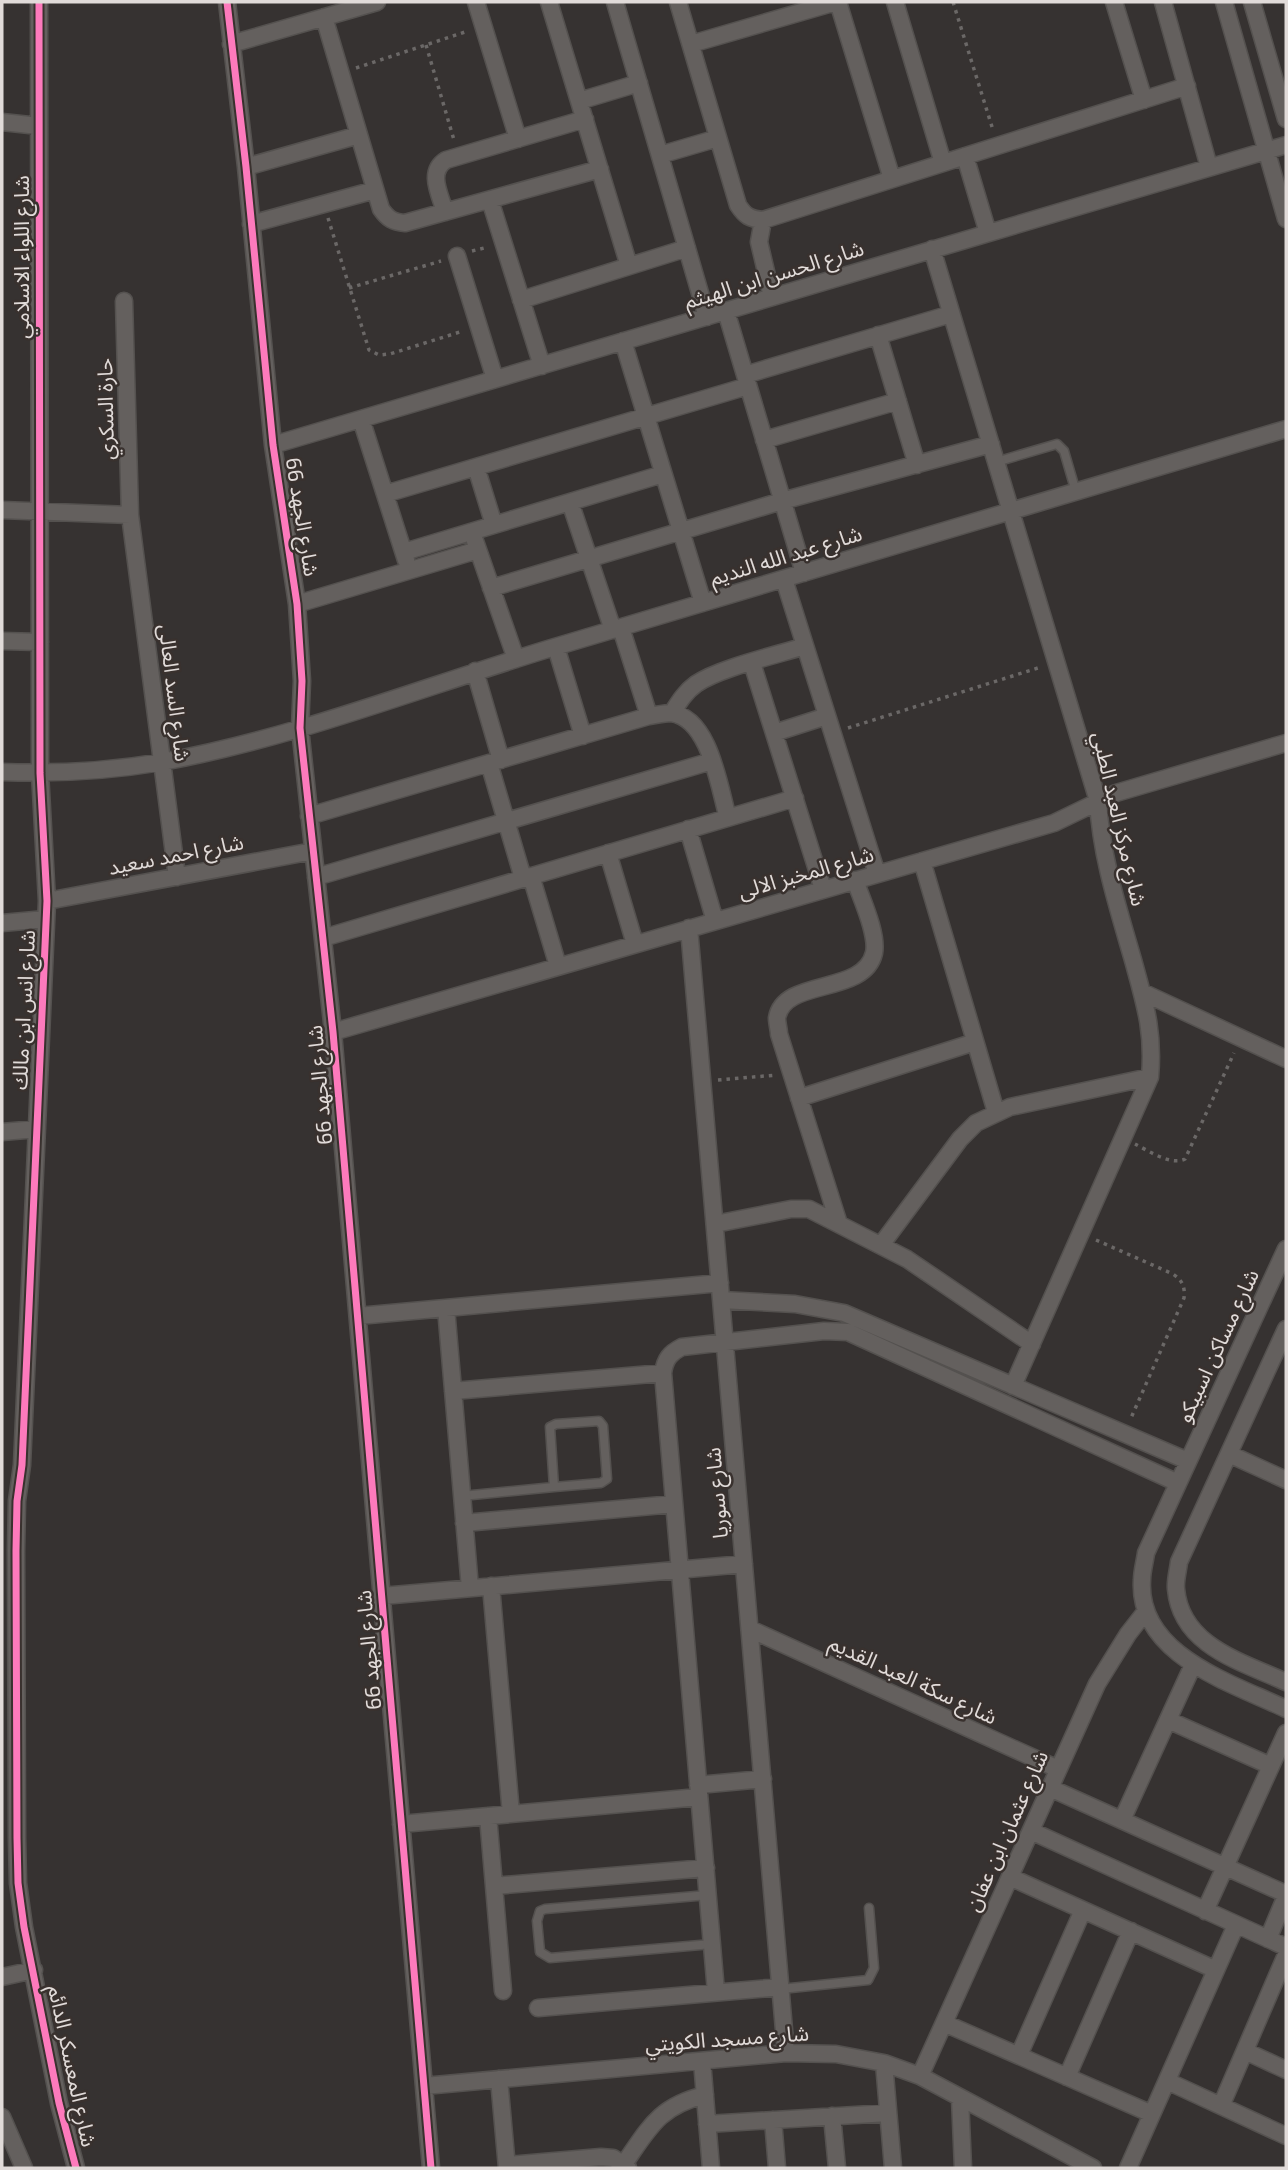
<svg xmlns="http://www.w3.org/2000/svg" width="1288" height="2170" viewBox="0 0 1288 2170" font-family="'Exo 2','Noto Sans Arabic',sans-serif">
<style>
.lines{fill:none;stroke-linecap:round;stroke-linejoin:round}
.lane-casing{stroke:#54514f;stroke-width:11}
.street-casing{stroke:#54514f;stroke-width:19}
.path{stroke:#6b6867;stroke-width:3.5;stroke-dasharray:3.5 5;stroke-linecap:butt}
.lane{stroke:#64605e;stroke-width:8}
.street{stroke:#64605e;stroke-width:16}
.cycleway-casing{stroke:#39312e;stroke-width:11}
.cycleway{stroke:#fd7abc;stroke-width:7}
.labels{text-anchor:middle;stroke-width:5;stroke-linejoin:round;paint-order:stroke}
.street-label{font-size:21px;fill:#e1dbd9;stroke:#39312e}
</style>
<rect width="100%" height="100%" fill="#363231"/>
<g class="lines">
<defs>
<path id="lane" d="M996,462L1057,444L1064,451L1076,492
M462,1496L554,1487L550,1427L556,1424L599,1421L603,1426L607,1479L601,1483L554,1487
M708,1895L545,1909L540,1911L537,1921L540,1952L550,1958L712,1944
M781,1989L868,1980L874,1968L869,1908"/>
<path id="street" d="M39,2L40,773L47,901L22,1465L17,1501L16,1551L17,1838L18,1883L24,1927L59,2103L76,2168
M227,2L246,167L273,445L297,604L302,681L300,728L333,1032L431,2168
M476,2L518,139
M549,2L629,266
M615,2L707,317
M678,2L738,205C745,216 750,219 763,220L1187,86
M838,2L892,179
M895,2L943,163
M1114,2L1144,100
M1163,2L1209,167
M1224,2L1286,219
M1252,2L1286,119
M324,17L381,209C388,219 393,222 405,223L600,169
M231,44L377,2
M691,44L836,2
M579,101L639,83
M2,122L39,126
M660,155L718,138
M965,156L988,233
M246,167L359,135
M490,200L542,366
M445,212C440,194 427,172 446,160L585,119
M763,220L759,242L772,297
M251,224L375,190
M932,249L1098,801C1101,856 1118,908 1133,960C1145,1004 1154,1031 1150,1077L1013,1386
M457,256L495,379
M521,300L687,248
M124,301L130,515L177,877
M726,311L804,573
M878,335L917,465
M623,341L703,603
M745,375L951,314
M361,419L406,560
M764,440L898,401
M273,445L1286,145
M476,467L494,525
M385,494L748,386
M570,502L613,630
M2,510L130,515
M475,541L516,659
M404,552L663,474
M784,579L877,874
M491,588L782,501L991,444
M297,604L478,550
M621,628L649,716
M2,641L40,642
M556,647L583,736
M752,663L823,889
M475,671L501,760
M672,713C679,702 685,692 696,684C719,668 777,655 805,646
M774,733L827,716
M489,763L523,878
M2,772C55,774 109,771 162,762C294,738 420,688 548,649C794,575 1040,502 1286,429
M309,816L649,716C656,715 665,713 671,713C710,718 719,787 728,818
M688,829L715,921
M608,853L635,944
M922,861L996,1112
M531,876L558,966
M316,877L712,761
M47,901L313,851
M2,923L46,919
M689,928L786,2053
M323,938L795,798
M1142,992L1286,1059
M333,1032L1054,823L1116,793L1286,743
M799,1098L975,1042
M2,1132L37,1129
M715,1224L791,1209H809L907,1259L1032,1344
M839,1224L779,1034C779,1030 777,1023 777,1018C784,977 864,996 874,953C878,934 861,898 855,880
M881,1245L960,1139L976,1123L1010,1107L1150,1077
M1286,1249L1146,1553C1145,1561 1142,1571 1142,1580C1137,1655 1232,1683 1286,1709
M721,1300L795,1304L844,1313L1188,1461
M446,1308L470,1588
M358,1316L720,1283
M1286,1329L1179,1562C1178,1571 1175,1581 1176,1589C1181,1646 1242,1662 1286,1682
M453,1391L663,1373
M1229,1454L1286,1480
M464,1523L674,1504
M491,1586L511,1814
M382,1596L744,1564
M750,1629L1058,1769
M1168,1720L1271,1766
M698,1785L763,1779
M1050,1788L1286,1894
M488,1816L503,1991
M1122,1820L1193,1665
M401,1824L699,1797
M1031,1831L1286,1947
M1010,1877L1216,1970
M494,1886L706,1868
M1205,1911L1286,1733
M1268,1939L1286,1896
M2,1977L34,1970
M716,1992L663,1373C665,1359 670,1353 682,1347L824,1331L848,1332L1178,1483
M538,2008L781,1987
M944,2023L1152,2114
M1245,2051L1286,2070
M1019,2055L1083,1910
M702,2061L711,2168
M884,2063L893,2168
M920,2076L1097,1684L1128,1634L1146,1611
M1067,2077L1131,1931
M499,2079L507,2168
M1167,2081L1286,2136
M424,2086L786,2053L836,2054L884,2063L920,2076L1093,2168
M960,2098L963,2168
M1221,2106L1286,1955
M832,2116L837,2168
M2,2117L24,2168
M773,2120L777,2168
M707,2124L888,2113
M624,2164C649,2128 659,2106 705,2095
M507,2165L601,2157L613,2158L628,2168
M1128,2168L1236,1925"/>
</defs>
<use href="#lane" class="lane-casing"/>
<use href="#street" class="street-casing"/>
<path class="path" d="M953,2L993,130
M426,45L454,140
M356,68L468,31
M328,218L369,350L379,355L390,354L463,331
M472,251L488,247
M349,288L441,261
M848,728L1041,667
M718,1080L777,1075
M1135,1144C1149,1151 1171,1166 1185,1159L1234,1053
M1096,1240L1173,1274C1183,1281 1185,1287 1184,1298L1131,1418"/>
<use href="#lane" class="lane"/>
<use href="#street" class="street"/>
<defs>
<path id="cycleway" d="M39,2L40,773L47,901L22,1465L17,1501L16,1551L17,1838L18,1883L24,1927L59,2103L76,2168
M227,2L246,167L273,445L297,604L302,681L300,728L333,1032L431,2168"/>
</defs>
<use href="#cycleway" class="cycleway-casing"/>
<use href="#cycleway" class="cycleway"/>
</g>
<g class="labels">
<g class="street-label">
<text transform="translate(22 257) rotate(-90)" y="7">شارع اللواء الاسلامي</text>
<text transform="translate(774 275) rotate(-17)" y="7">شارع الحسن ابن الهيثم</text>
<text transform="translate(106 409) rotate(-91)" y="7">حارة السكري</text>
<text transform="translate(302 517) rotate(81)" y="7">شارع الجهد 66</text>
<text transform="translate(786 556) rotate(-17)" y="7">شارع عبد الله النديم</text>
<text transform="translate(174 693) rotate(83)" y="7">شارع السد العالى</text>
<text transform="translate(1119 819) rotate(77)" y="7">شارع مركز العبد الطبي</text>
<text transform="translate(176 855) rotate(-11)" y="7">شارع احمد سعيد</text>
<text transform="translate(806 873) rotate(-16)" y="7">شارع المخبز الالى</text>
<text transform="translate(24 1010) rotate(-87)" y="7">شارع انس ابن مالك</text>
<text transform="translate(320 1085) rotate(-95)" y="7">شارع الجهد 66</text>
<text transform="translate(1218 1346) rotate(-65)" y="7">شارع مساكن اسبيكو</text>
<text transform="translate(717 1493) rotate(-95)" y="7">شارع سوريا</text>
<text transform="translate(369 1650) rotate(-95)" y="7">شارع الجهد 66</text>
<text transform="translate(913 1680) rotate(25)" y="7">شارع سكة العبد القديم</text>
<text transform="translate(1007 1831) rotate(-66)" y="7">شارع عثمان ابن عفان</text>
<text transform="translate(727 2039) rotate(-4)" y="7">شارع مسجد الكويتي</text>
<text transform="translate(72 2066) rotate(78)" y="7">شارع المعسكر الدائم</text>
</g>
</g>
<rect width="1288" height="2170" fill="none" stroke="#e1dbd9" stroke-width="7"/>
</svg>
